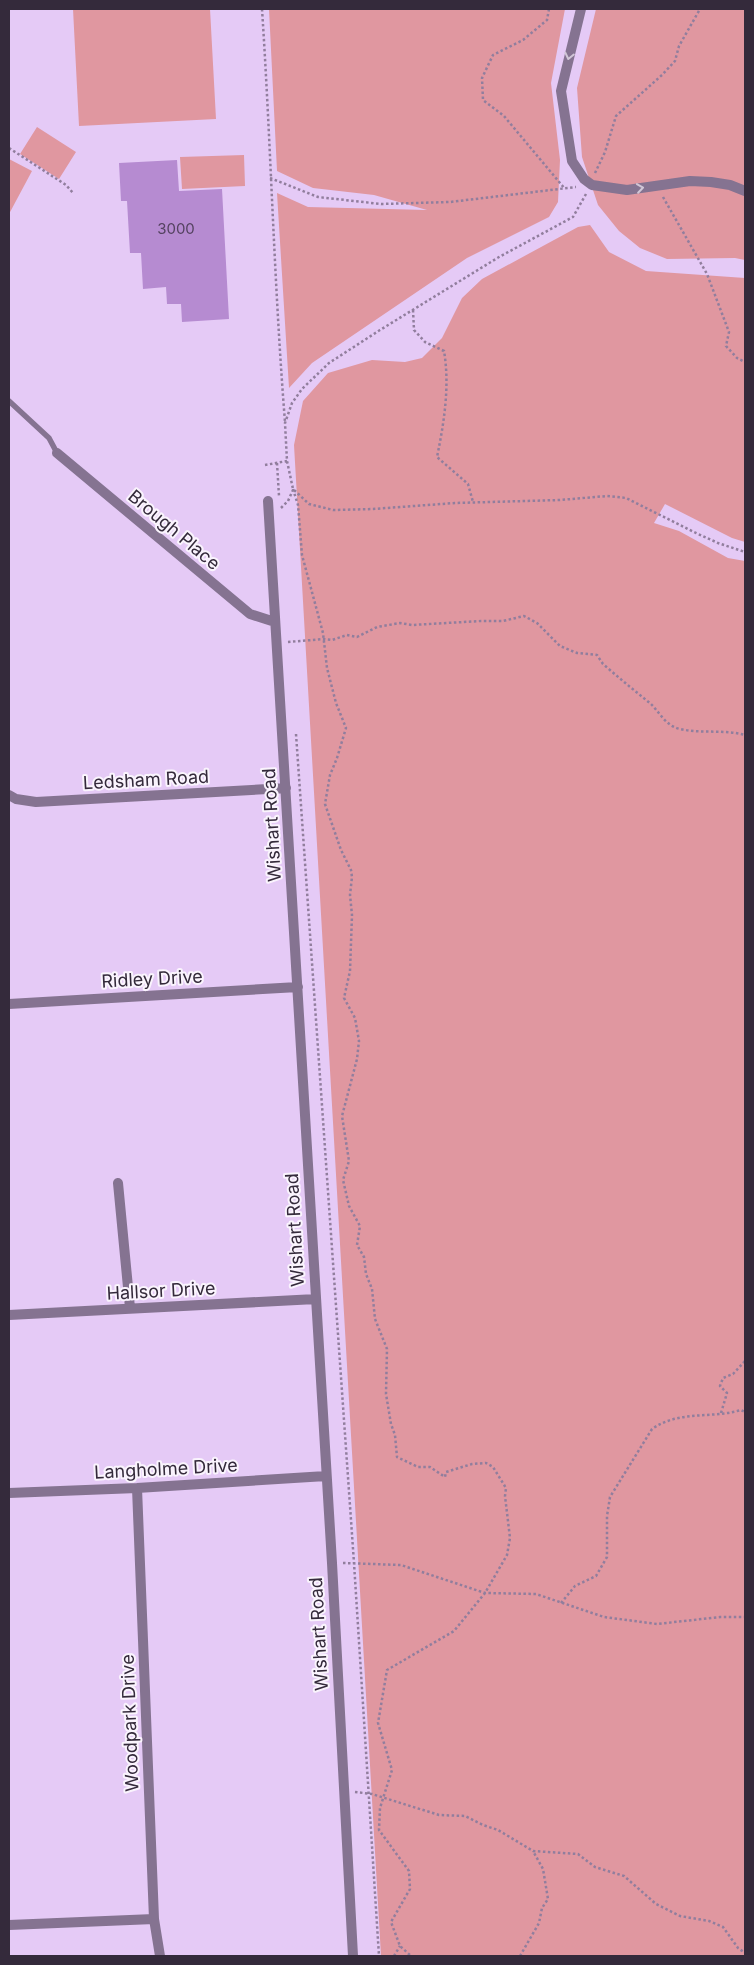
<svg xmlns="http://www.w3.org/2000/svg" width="754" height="1965" viewBox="0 0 754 1965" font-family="Inter,sans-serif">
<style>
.green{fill:#e097a0}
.building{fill:#b68bd1}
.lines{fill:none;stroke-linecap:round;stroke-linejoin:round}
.path{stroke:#917e9d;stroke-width:2.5;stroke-dasharray:2.5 2.5;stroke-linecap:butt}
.lane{stroke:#857391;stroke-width:5.5}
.street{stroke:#857391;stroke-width:10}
.oneway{stroke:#d1c7d7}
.labels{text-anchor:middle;stroke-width:4;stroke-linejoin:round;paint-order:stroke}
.number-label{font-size:15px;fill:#544260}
.street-label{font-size:18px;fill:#342a3b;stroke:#faf4fd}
</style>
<rect width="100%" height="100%" fill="#e5caf6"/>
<path class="green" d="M73,9H210L216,119L79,126Z
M269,9H565L551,83L560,160L558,202L549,217L467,258L312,363L289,388L277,193L308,207L427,210L374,195L313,188L277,171Z
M596,9H745V260L735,258L667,259L640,248L619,231L598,205L582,157L577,88Z
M37,127L76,152L59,179L20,154Z
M244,155L245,186L182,189L180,157Z
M9,159L32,171L9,214Z
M590,225L609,252L646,271L745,278V542L732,538L665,504L654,523L679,531L728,558L745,561V1956H381L294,445L303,401L328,373L372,360L405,362L422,358L442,338L462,298L482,279L578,227Z"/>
<path class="building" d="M177,160L179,191L222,189L229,319L182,322L181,304H167L166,287L143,289L141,253H130L127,201H121L119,163Z"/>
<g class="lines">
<path class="path" d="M262,9C271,146 274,284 285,422
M549,9L547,20L523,40L493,55L482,78L483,100L504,116L565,189
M9,148L66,185L73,193
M595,173L605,152L616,116L662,75L675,61L679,46L700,9
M270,178L318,197L381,204L450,202L576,187
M586,194L573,217L499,257L380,330L329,363L302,389L292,403L285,423L287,461L293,489L309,504L333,510L373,509L455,503L560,500L607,496L626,498L696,533L718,543L745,552
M663,197L707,274L729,332L726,346L737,358L745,362
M413,310L414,330L425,342L444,351C450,386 444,423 437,457L468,484L473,502
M277,463L279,496
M265,465L287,461
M293,489L298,505L302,555L323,633L327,668L336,703L346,728L337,758L330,775L325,804L341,850L351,870L352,877L350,895L352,915L350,971L344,998L355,1018L359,1041L357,1059L342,1116L349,1161L343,1180L349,1206L360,1226L357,1245L364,1257L366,1274L372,1289L375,1319L387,1349L386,1394L391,1424L395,1435L397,1457L418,1467H430L445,1477L446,1472L472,1464L486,1463L493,1467L506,1488L505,1496L510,1538L507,1555L485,1593L454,1631L387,1670L378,1723L392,1770L380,1808L379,1830L409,1871L410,1889L391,1922L400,1946L411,1956
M281,508L288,501L293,490
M288,642L324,639L332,640L347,635L357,637L377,627L400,623L412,625L481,621H503L524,616L537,623L560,646L577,653L597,655L603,664C619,678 635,691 651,704C660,713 666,726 680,729C702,734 724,729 745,735
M296,734L354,1563L379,1956
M721,1413L727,1393L720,1386L723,1378L733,1374L745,1361
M343,1563L401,1565L485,1593L536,1594L604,1617L657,1624L720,1617H745
M561,1603L575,1586L596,1576L607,1557V1516L610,1497L652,1429C679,1410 711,1419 741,1410L745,1412
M355,1792L372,1794L439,1815L465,1816L483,1825L498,1830L533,1851L578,1854L595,1867L624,1876L656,1904L680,1916L709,1921L723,1927L738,1948L745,1953
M394,1956L400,1946
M520,1956L539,1923L542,1908L548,1899L543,1869L533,1851"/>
<path class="lane" d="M9,401L49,438L57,453"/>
<path class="street" d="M581,9L561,91L572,161L584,179L592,185L627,190L690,181L711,182L730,185L745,191
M57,453L250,614L275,622
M268,501L332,1563L353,1956
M9,795L16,799L36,802L286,788
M9,1004L298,987
M118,1183L130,1308
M9,1315L316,1299
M137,1488L154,1919L160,1956
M9,1493L137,1488L326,1476
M9,1925L154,1919"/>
</g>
<defs><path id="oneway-chevron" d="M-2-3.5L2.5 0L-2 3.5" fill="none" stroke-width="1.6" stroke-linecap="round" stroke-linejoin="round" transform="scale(1.25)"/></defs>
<g class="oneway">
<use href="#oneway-chevron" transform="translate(569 56) rotate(103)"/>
<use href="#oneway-chevron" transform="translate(640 188) rotate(-8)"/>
</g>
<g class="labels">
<g class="number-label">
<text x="176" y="234">3000</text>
</g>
<g class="street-label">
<text transform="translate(174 530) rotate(40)" y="6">Brough Place</text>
<text transform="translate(146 780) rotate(-3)" y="6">Ledsham Road</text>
<text transform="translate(272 825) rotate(-93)" y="6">Wishart Road</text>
<text transform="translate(152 979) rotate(-3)" y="6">Ridley Drive</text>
<text transform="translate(295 1230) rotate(-93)" y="6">Wishart Road</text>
<text transform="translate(161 1291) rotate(-3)" y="6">Hallsor Drive</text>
<text transform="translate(166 1469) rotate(-3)" y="6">Langholme Drive</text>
<text transform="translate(319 1634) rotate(-93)" y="6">Wishart Road</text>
<text transform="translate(130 1723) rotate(-92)" y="6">Woodpark Drive</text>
</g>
</g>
<rect width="754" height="1965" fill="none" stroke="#342a3b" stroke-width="20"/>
</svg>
